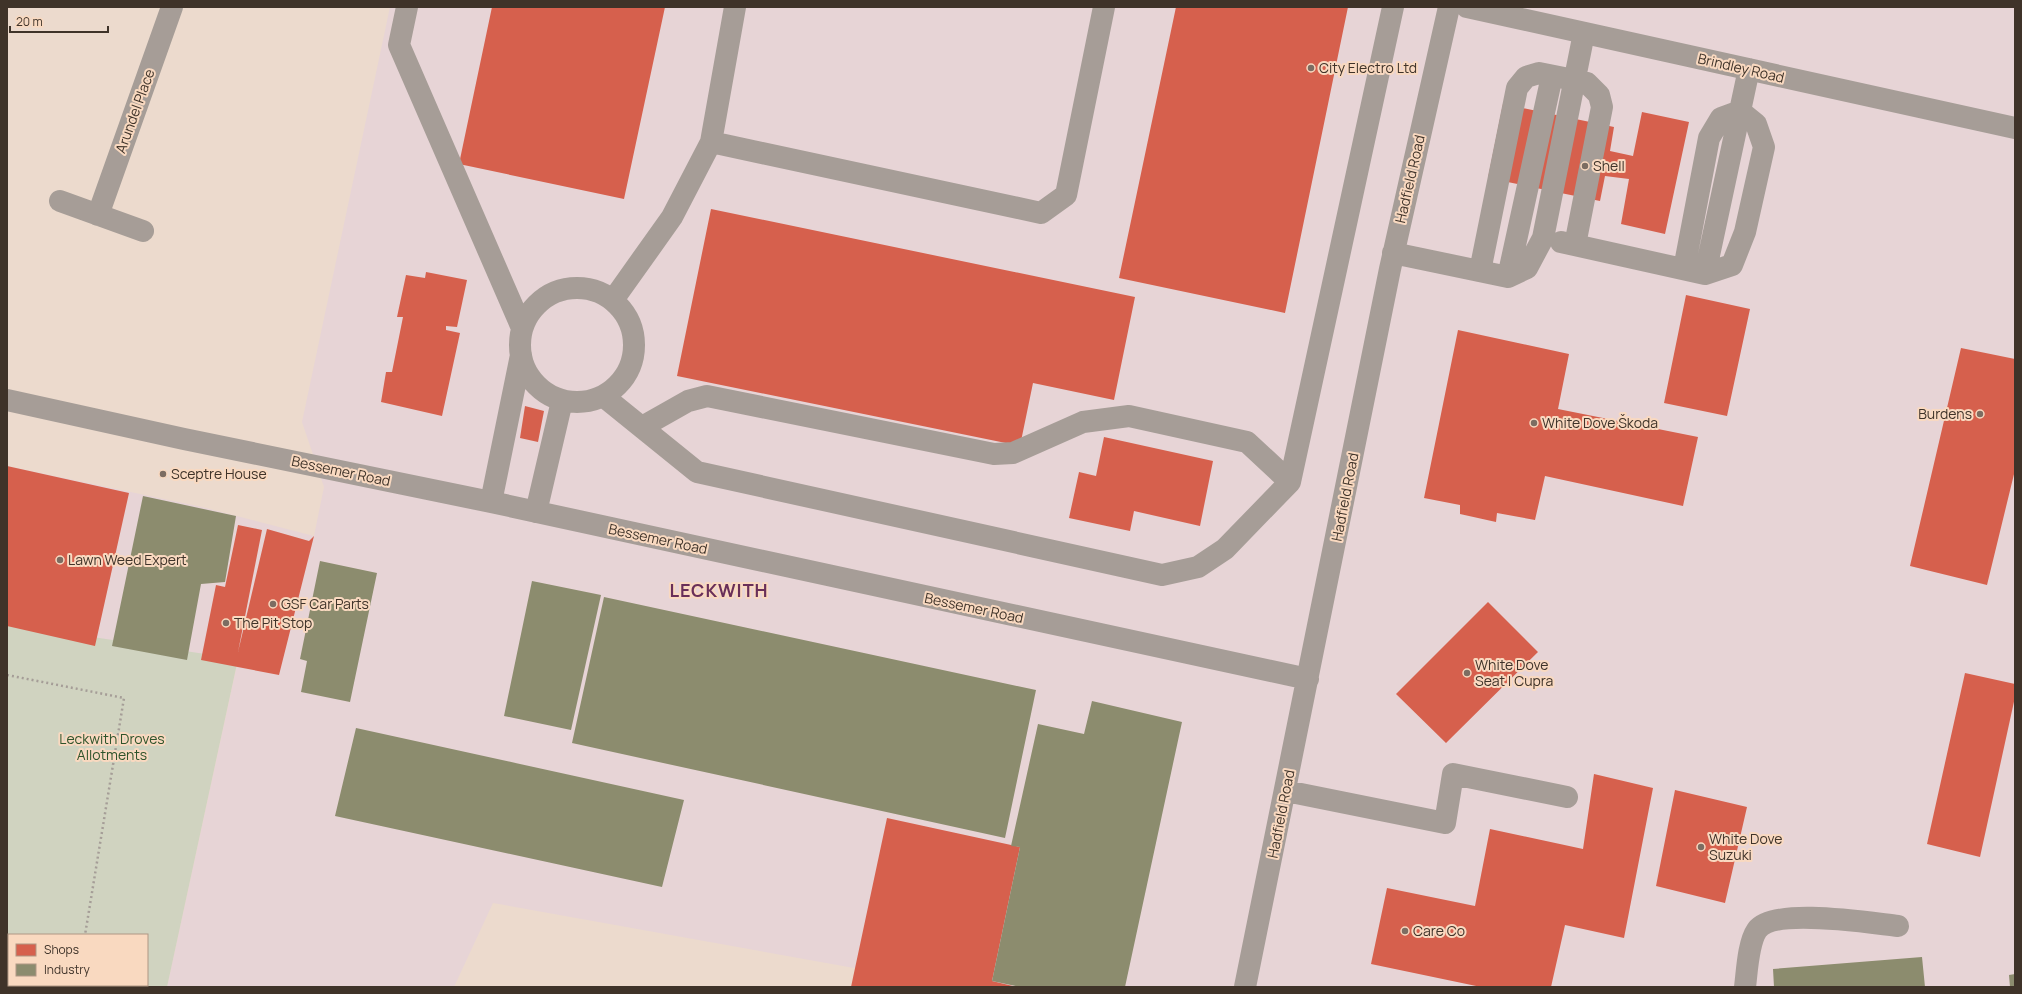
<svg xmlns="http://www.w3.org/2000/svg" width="2022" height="994" viewBox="0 0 2022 994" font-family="Manrope,sans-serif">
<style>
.industrial{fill:#e7d4d6}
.green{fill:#d0d3c0;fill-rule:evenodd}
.shops{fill:#d6604d}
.industry{fill:#8c8c6e}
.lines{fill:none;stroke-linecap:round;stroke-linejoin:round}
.path{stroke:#a59d97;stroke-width:2.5;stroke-dasharray:2 3;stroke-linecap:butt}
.minor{stroke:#a69d97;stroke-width:22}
.poi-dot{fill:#7c6d62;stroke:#f9d9c0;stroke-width:1.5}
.labels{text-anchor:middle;stroke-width:4;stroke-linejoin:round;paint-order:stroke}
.poi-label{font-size:14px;fill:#3f3329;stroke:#f9d9c0;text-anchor:start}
.street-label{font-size:14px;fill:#3f3329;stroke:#f9d9c0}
.park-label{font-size:14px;fill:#2e542b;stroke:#f9d9c0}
.district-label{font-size:18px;font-weight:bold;letter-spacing:1px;fill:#692f59;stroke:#f9d9c0}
</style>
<rect width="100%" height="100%" fill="#ecdacd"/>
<path class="industrial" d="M390,7H2015V987H960L493,903L454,987H167L238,660L7,624V466L202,507L314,536L324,487L302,422Z"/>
<path class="green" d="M7,624L238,659L167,987H7ZM9,935H147V985H9Z"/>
<path class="shops" d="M492,7H665L624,199L459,164Z
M1176,7H1348L1285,313L1119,278Z
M1503,104L1614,127L1610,151L1633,156L1642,112L1689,122L1665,234L1621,224L1629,179L1605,176L1600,201L1488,178Z
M711,209L1135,297L1114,400L1033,383L1020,446L677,376Z
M426,272L467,280L457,327L446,326V330L460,333L442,416L381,402L386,372H392L403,317H397L406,275L425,278Z
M1686,295L1750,309L1727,416L1664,403Z
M1458,330L1569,354L1558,409L1698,437L1683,506L1545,476L1535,520L1497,513L1496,522L1460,514V505L1424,498Z
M1961,348L2015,359V470L1987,585L1910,566Z
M525,406L544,411L538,442L520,438Z
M1104,437L1213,461L1200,526L1134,511L1130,531L1069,518L1079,472L1096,476Z
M7,466L129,493L95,646L7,626Z
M238,525L262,530L238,652L267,529L309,541L314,536L279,675L201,660L216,585L225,587Z
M1488,602L1538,652L1446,743L1396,694Z
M1965,673L2015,684V697L1980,857L1927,844Z
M1594,774L1653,788L1624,938L1565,925L1551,987H1481L1371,964L1387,888L1475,906L1490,829L1583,849Z
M1675,790L1747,807L1725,903L1656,886Z
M887,818L1020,847L992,981L1017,987H851Z"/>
<path class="industry" d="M143,496L236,516L225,582L201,584L187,660L112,646Z
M320,561L377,573L350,702L301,692L307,661L300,659Z
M532,581L601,595L571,730L504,716Z
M604,597L1036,690L1005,838L572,743Z
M1092,701L1182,722L1125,987H1020L992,981L1020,847L1011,846L1038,724L1084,734Z
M356,728L684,800L662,887L335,816Z
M1922,957L1925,987H1774L1773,969Z
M2015,974V987H2010L2009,975Z"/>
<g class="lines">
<path class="path" d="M7,675L124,698L85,935
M7,964H9
M76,987L77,985"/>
<path class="minor" d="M407,7L399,45L522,328
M1467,7L2015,128
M711,142L1041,213L1066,195L1104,7
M60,201L143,231
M98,215L172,7
M1561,242L1705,274L1749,69
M1393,253L1508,277L1527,268L1543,238L1584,33
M1684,269L1709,138L1721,118L1740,111L1756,124L1764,147L1745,232L1732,265L1705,274
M1480,271L1517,88L1526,77L1539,73L1574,80L1587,83L1599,95L1602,107L1575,245
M1508,277L1552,76
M520 345a57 57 0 1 1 114 0a57 57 0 1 1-114 0Z
M613,300L672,217L711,142L735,7
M603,396L697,472L1162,575L1198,567L1225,549L1290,482L1393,7
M7,400L184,439L491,502L1308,679
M642,427L688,401L707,396L994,454L1013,453L1083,422L1129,416L1247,442L1290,482
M491,502L521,355
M536,512L562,401
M1286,791L1445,823L1453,774L1567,797
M1245,987L1390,269L1449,7
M1745,987C1747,972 1748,943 1757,930C1774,907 1870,923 1898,926"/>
</g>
<g class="poi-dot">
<circle cx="1311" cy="68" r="4"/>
<circle cx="1585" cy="166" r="4"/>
<circle cx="1980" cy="414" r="4"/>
<circle cx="1534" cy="423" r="4"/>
<circle cx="163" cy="474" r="4"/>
<circle cx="60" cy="560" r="4"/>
<circle cx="273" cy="604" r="4"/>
<circle cx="226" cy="623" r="4"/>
<circle cx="1467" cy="673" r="4"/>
<circle cx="1701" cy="847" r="4"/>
<circle cx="1405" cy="931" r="4"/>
</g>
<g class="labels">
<g class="poi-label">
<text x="1319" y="73">City Electro Ltd</text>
<text x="1593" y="171">Shell</text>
<text x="1972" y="419" text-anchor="end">Burdens</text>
<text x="1542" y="428">White Dove Škoda</text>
<text x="171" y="479">Sceptre House</text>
<text x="68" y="565">Lawn Weed Expert</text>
<text x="281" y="609">GSF Car Parts</text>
<text x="234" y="628">The Pit Stop</text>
<text x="1475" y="670">White Dove<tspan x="1475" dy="16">Seat | Cupra</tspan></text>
<text x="1709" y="844">White Dove<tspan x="1709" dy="16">Suzuki</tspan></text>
<text x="1413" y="936">Care Co</text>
</g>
<g class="street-label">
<text transform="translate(1741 68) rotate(13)" y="5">Brindley Road</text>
<text transform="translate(135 111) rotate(-70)" y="5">Arundel Place</text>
<text transform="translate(1410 179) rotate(-77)" y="5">Hadfield Road</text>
<text transform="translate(341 471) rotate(12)" y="5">Bessemer Road</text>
<text transform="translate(1345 497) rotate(-79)" y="5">Hadfield Road</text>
<text transform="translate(658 539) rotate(12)" y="5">Bessemer Road</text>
<text transform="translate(974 608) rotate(12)" y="5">Bessemer Road</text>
<text transform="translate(1281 814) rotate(-79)" y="5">Hadfield Road</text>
</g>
<g class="park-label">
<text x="112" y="744">Leckwith Droves<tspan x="112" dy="16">Allotments</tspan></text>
</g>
<g class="district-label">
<text x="719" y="597">LECKWITH</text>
</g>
</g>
<rect width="2022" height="994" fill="none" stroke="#3f3329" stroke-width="16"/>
<rect x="8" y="934" width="140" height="52" fill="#f9d9c0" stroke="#af9784"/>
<rect x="16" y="944" width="20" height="12" fill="#d6604d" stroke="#af9784"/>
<text x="44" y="954" font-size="12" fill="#3f3329">Shops</text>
<rect x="16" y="964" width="20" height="12" fill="#8c8c6e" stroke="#af9784"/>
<text x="44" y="974" font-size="12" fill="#3f3329">Industry</text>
<path d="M10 26v6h98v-6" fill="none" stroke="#3f3329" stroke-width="2"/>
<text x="16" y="26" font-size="12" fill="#3f3329" stroke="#f9d9c0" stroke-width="3" paint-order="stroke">20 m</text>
</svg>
